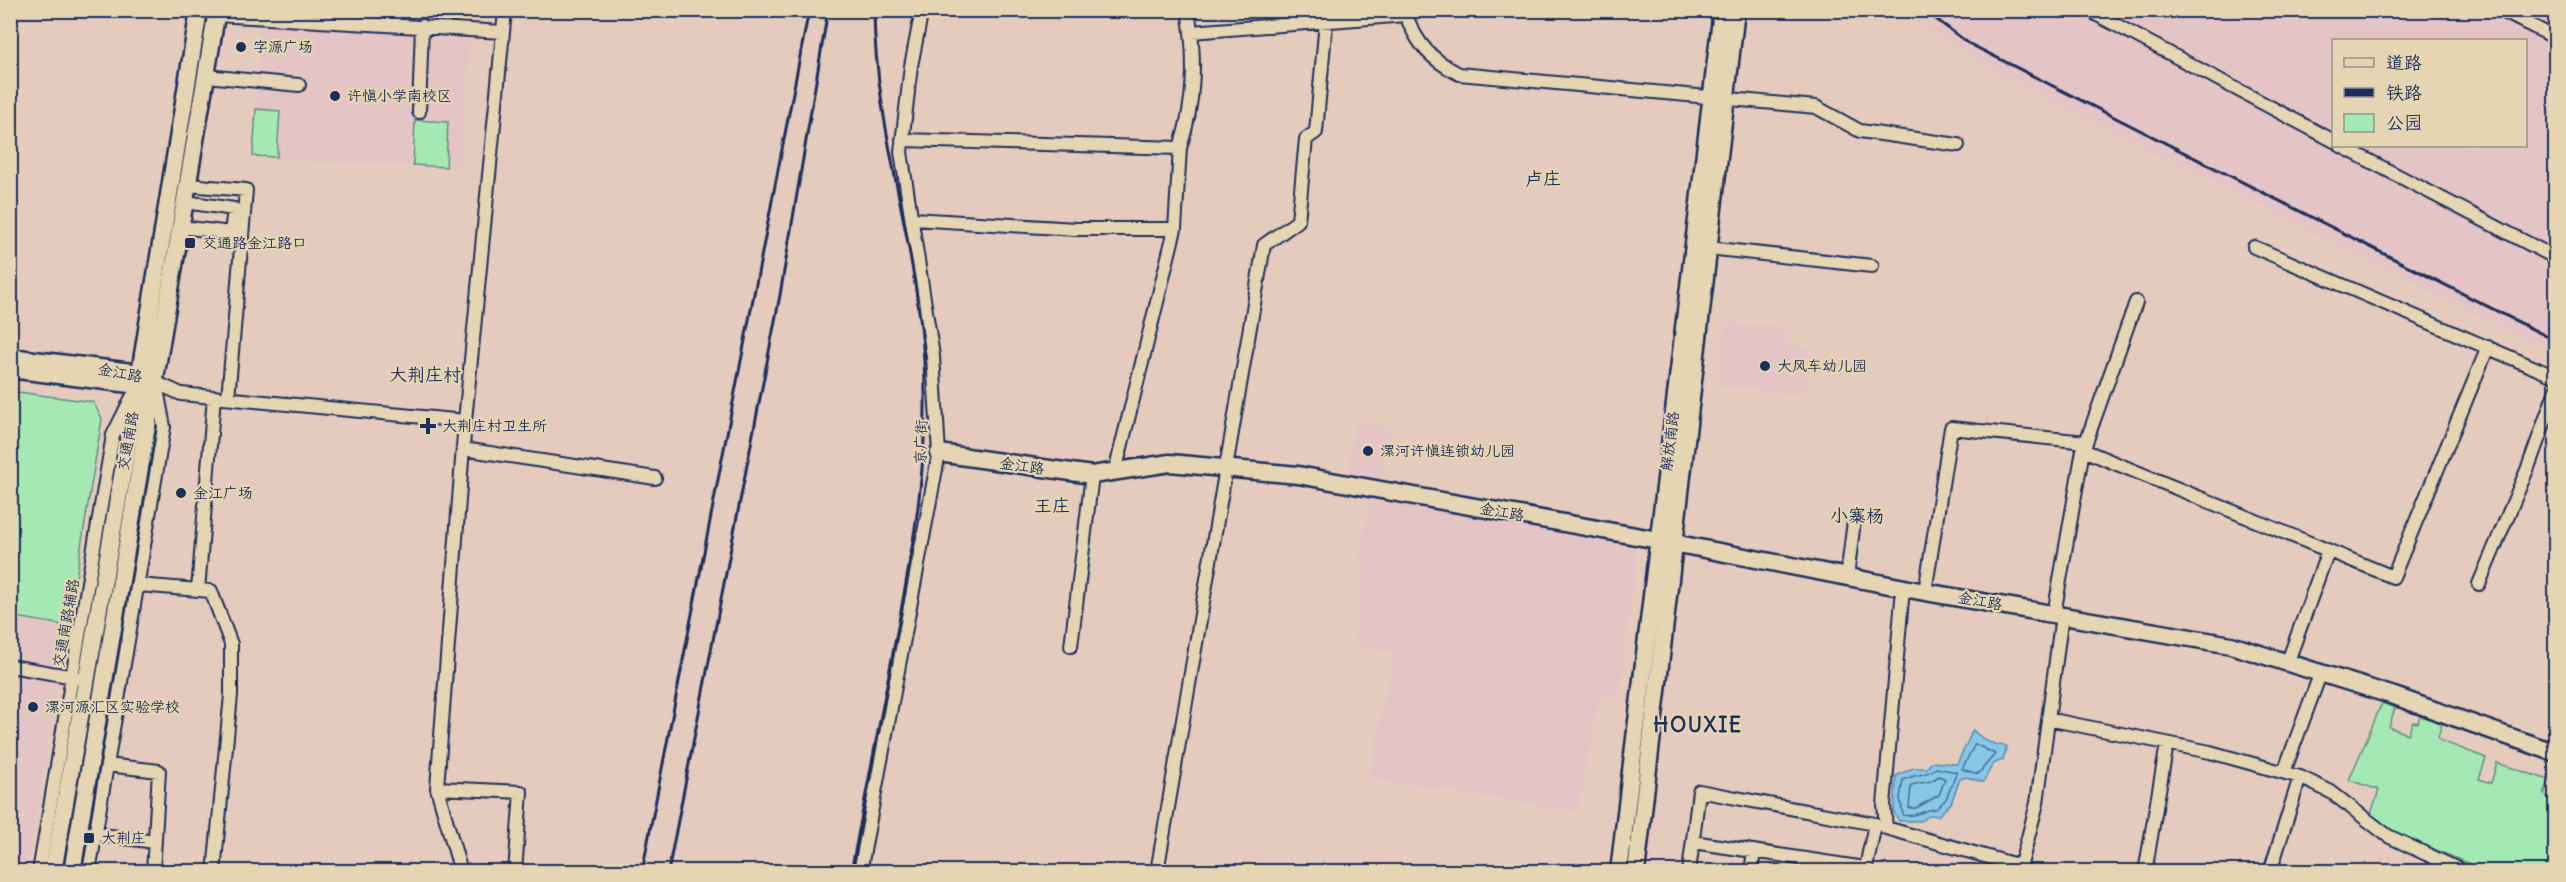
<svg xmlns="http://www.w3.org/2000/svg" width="2566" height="882" viewBox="0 0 2566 882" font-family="Delius,'LXGW WenKai TC',sans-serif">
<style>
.built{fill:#e4c4c5;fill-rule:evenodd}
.green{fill:#a4e8b3;stroke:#608c88;stroke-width:1.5}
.water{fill:#86c7e7;stroke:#5b8ab0;stroke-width:1.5}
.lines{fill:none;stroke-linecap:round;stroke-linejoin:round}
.shore{stroke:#466c95;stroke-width:1.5}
.street-casing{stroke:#1b2f5e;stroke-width:16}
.secondary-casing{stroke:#1b2f5e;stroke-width:21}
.street{stroke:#e6d5b2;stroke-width:12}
.secondary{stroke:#e6d5b2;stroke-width:16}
.rail{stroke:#1b2f5e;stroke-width:3}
.poi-dot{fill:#1b2f5e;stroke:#e6d5b2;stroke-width:2}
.labels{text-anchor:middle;stroke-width:4.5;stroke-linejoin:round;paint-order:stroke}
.poi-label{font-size:15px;fill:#1b2f5e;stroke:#e6d5b2;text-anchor:start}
.street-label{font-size:15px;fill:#1b2f5e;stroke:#e6d5b2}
.quarter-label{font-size:18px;fill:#1b2f5e;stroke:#e6d5b2}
.district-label{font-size:21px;font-weight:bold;letter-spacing:1.5px;fill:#1b2f5e;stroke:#e6d5b2}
</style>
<rect width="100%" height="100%" fill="#e5cbbd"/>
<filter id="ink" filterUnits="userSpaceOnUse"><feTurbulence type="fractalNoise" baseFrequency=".0167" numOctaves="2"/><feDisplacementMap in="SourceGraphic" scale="12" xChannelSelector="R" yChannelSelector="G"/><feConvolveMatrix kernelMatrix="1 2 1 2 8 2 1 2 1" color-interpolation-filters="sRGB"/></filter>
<g filter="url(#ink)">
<path class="built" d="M2541,10L2555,18L2556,341L2551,351L1997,73L1916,22L1904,11ZM2334,40H2526V146H2334Z
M260,26L417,34L410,166L251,157Z
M419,34L470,36L460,169L412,166Z
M1726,323L1786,329L1784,345L1811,348L1806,394L1720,385Z
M1356,422L1390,428L1380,480L1347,474Z
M1371,496L1638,542L1620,693L1600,691L1578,810L1369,779L1394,651L1353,643L1367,564L1359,562Z
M10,619L69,629L26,871H11Z"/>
<path class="green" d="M256,109L280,111L277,157L253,156Z
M415,120L448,122L446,167L413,165Z
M10,391L93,402L102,419L68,626L11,616Z
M2382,703L2395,708L2389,727L2408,734L2413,722L2418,723L2420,716L2442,723L2438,737L2439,740L2486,758L2479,779L2491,783L2497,763L2549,780L2544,795L2555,801V871H2486L2384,828L2370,817L2379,790L2349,780Z"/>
<path class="water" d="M1973,730C1984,741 1991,745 2007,746L2003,760L1993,764L1983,782L1966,777L1960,779L1951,803L1938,816L1930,815L1921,821H1899L1894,813L1896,776L1913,768H1927L1932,762L1957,764Z"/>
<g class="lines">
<path class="shore" d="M1975,744L1995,754L1978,774L1962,769Z
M1936,768L1957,772L1946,799L1936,809C1923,809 1916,818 1903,815L1900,798L1903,780C1915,774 1926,776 1936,768Z
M1939,776L1945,779L1939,795L1916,808H1909L1911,785L1931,781Z"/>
<defs>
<path id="street" d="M2088,10L2334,141
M2500,10L2556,38
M1406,15C1417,45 1432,60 1459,74L1816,107L1860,131L1958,145
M385,24L401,10
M503,32L505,10
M1192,32L1406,15V10
M206,76L299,85
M419,112L422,26
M902,140L1180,148L1175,229
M2341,146L2556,258
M1180,148C1195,102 1196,58 1188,10
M188,185L246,190L228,398
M913,219L1076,229H1175L1115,472
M181,227L231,233L234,209L185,202
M2254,247L2556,377
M1708,248L1872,266
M155,382L181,394L465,421L503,32L216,15
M2084,448L2136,302
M463,449L655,478
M1847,577L1854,521
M2479,584L2529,465L2556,390
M138,585L211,591L231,644V695L214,872
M1903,588L1884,805L1886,828L2020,866
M198,590L214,397
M1925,592L1951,428L2086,442
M2054,614L2083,450L2393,577L2488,347
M1071,646L1092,475
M2288,661L2328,551
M10,666L80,678
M2048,719L2210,752L2300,777L2331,792L2388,836L2458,869
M107,765L159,771L153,872
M2284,772L2321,672
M437,788L521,792L515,872
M88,833L155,842
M1693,842L1865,868
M39,872L113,435L132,397
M89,872L164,427L157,389
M461,872L437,788L465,421
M860,872L939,453L933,356L901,152L911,66L922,10
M1157,872L1264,245L1298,221L1306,139L1316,132L1326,21
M1689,872L1699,791L1875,824L1865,872
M1751,872L1754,851
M2019,872L2037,803L2062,615
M2145,872L2167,744
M2270,872L2300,777"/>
<path id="secondary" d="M10,357L140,373L149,378
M10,369L138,385L149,383
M939,453L1092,475L1170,463L1298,475L1658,540L1925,592L2231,645L2394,696L2556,753
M53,872L140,373L199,10
M72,872L217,10
M1619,872L1722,10
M1636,872L1736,10"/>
</defs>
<use href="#street" class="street-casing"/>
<use href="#secondary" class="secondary-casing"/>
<use href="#street" class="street"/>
<use href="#secondary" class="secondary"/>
<path class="rail" d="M1924,10L1968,43L2556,341
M642,872L809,10
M668,872L780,295L828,10
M851,872C865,799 879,726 893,653C912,554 930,462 924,361C917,243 875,129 874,10"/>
</g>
</g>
<g class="poi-dot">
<circle cx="241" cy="47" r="6"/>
<circle cx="335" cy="96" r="6"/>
<rect x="184" y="237" width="12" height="12" rx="3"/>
<circle cx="1765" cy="366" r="6"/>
<path d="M425 417h6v6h6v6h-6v6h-6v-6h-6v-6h6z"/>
<circle cx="1368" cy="451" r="6"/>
<circle cx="181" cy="493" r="6"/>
<circle cx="33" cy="707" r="6"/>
<rect x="83" y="832" width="12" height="12" rx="3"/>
</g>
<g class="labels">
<g class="poi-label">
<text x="253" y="52">字源广场</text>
<text x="347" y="101">许慎小学南校区</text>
<text x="202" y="248">交通路金江路口</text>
<text x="1777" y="371">大风车幼儿园</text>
<text x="442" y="431">大荆庄村卫生所</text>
<text x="1380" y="456">漯河许慎连锁幼儿园</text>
<text x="193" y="498">金江广场</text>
<text x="45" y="712">漯河源汇区实验学校</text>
<text x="101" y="843">大荆庄</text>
</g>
<g class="street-label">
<text transform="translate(120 373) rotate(11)" y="5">金江路</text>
<text transform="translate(128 441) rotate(-80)" y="5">交通南路</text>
<text transform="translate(1670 441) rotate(-83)" y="5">解放南路</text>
<text transform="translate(921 442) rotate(-89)" y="5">京广街</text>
<text transform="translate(1022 466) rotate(8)" y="5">金江路</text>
<text transform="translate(1502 512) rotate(10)" y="5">金江路</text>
<text transform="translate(1980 601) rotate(10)" y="5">金江路</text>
<text transform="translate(66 623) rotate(-80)" y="5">交通南路辅路</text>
</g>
<g class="quarter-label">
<text x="1543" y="185">卢庄</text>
<text x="425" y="381">大荆庄村</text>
<text x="1052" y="512">王庄</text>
<text x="1857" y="522">小寨杨</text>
</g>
<g class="district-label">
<text x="1698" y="732">HOUXIE</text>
</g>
</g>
<rect width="2566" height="882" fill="none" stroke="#e6d5b2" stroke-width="36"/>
<rect x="18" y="18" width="2530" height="846" fill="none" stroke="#1b2f5e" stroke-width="2" filter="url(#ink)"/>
<rect x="2332" y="39" width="195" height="108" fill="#e6d5b2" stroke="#959390" stroke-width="1.5"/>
<rect x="2344" y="58" width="30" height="9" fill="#e6d5b2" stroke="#959390" stroke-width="1.5"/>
<text x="2386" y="69" font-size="18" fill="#1b2f5e">道路</text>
<rect x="2344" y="88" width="30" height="9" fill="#1b2f5e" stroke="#959390" stroke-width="1.5"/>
<text x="2386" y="99" font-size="18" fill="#1b2f5e">铁路</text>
<rect x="2344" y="114" width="30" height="18" fill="#a4e8b3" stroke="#959390" stroke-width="1.5"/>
<text x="2386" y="129" font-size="18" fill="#1b2f5e">公园</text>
</svg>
